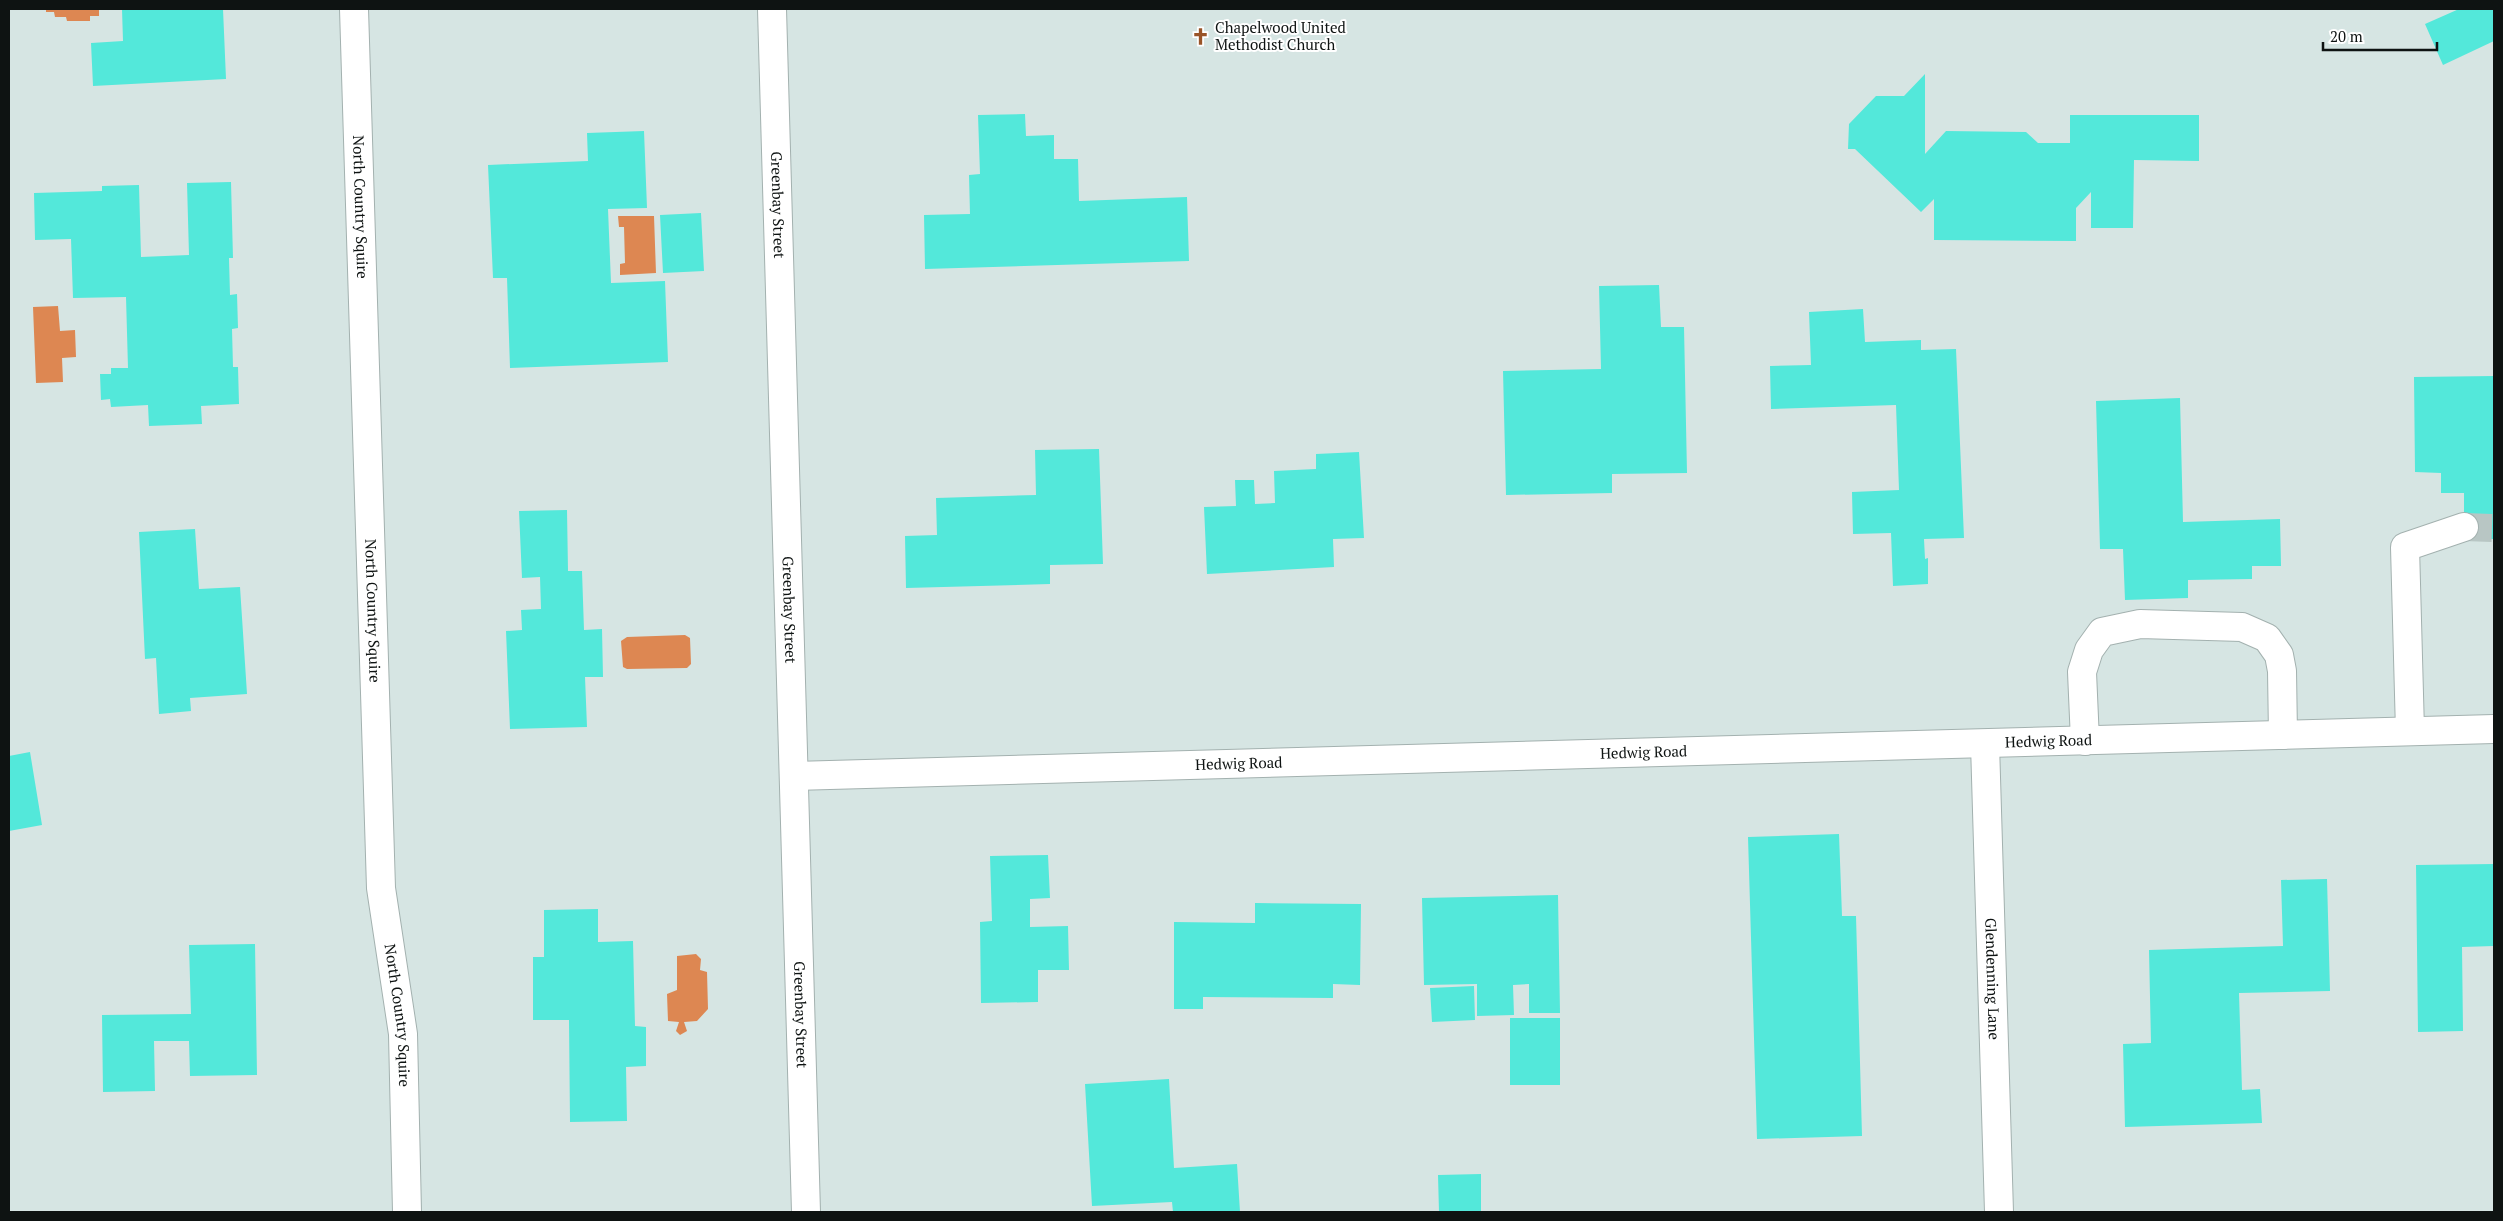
<svg xmlns="http://www.w3.org/2000/svg" width="2503" height="1221" viewBox="0 0 2503 1221" font-family="'PT Serif',serif">
<style>
.water{fill:#dd8752}
.building{fill:#53e8da}
.lines{fill:none;stroke-linecap:round;stroke-linejoin:round}
.minor-tunnel{stroke:#b8c6c4;stroke-width:28;stroke-dasharray:28 14;stroke-linecap:butt}
.minor-casing{stroke:#a3b1af;stroke-width:30}
.minor{stroke:#fff;stroke-width:28}
.labels{text-anchor:middle;stroke-width:4;stroke-linejoin:round;paint-order:stroke}
.poi-label{font-size:15px;fill:#0e1312;stroke:#fff;text-anchor:start}
.street-label{font-size:15px;fill:#0e1312;stroke:#fff}
</style>
<rect width="100%" height="100%" fill="#d6e5e3"/>
<path class="water" d="M46,9H114V10H99V16H90V21H67L66,17H55L54,12H46Z
M618,216H654L656,273L620,275V264L625,263L624,227H619Z
M58,306L60,331L75,330L76,357L62,358L63,382L36,383L33,307Z
M685,635L690,638L691,664L687,668L627,669L623,667L621,641L627,637Z
M696,954L701,959L700,970L707,972L708,1009L697,1021L684,1022L687,1031L680,1035L676,1031L679,1022L668,1021L667,994L677,990V956Z"/>
<path class="building" d="M122,9H223L226,79L93,86L91,43L123,41Z
M2459,9H2494V41L2443,65L2425,24Z
M1925,74V154L1946,131L2026,132L2038,143H2070V115H2199V161L2134,160L2133,228H2091V192L2076,208V241L1934,240V199L1921,212L1855,149H1848L1849,124L1876,96H1904Z
M1025,114L1026,136L1054,135V159H1078L1079,201L1187,197L1189,261L925,269L924,215L970,214L969,175L980,174L978,115Z
M644,131L647,208L608,209L611,283L665,281L668,362L510,368L507,278H493L488,165L588,161L587,133Z
M231,182L233,258H229L230,295L237,294L238,328L232,329L233,367H238L239,404L201,406L202,424L149,426L148,405L111,407L110,399L101,400L100,374H111V368H128L126,297L73,298L71,239L35,240L34,193L102,191V186L139,185L141,257L189,255L187,183Z
M701,213L704,271L663,273L660,215Z
M1659,285L1661,327H1684L1687,473L1612,474V493L1506,495L1503,371L1601,369L1599,286Z
M1863,309L1865,342L1921,340V350L1956,349L1964,538L1924,539L1925,559L1928,558V584L1893,586L1891,533L1853,534L1852,492L1899,490L1896,405L1771,409L1770,366L1811,365L1809,312Z
M2494,376V539L2464,540V493H2441V473L2415,472L2414,377Z
M2180,398L2183,522L2280,519L2281,566H2252V579L2188,580V598L2125,600L2123,549H2100L2096,401Z
M1099,449L1103,564L1050,565V584L906,588L905,536L937,535L936,498L1036,495L1035,450Z
M1359,452L1364,538L1333,539L1334,567L1207,574L1204,507L1236,506L1235,480H1254L1255,504L1275,503L1274,471L1316,469V454Z
M567,510L568,571H582L584,630L602,629L603,677H585L587,727L510,729L506,631L522,630L521,610L541,609L540,577L522,578L519,511Z
M195,529L199,589L240,587L247,694L190,698L191,711L159,714L156,658L145,659L139,532Z
M30,752L42,825L9,831V756Z
M1839,834L1842,916H1856L1862,1136L1757,1139L1748,837Z
M1048,855L1050,898L1030,899V927L1068,926L1069,970H1038V1002L981,1003L980,922L992,921L990,856Z
M2494,864V946L2462,947L2463,1031L2418,1032L2416,865Z
M2327,879L2330,991L2239,993L2242,1090L2260,1089L2262,1123L2125,1127L2123,1044L2151,1043L2149,950L2283,946L2281,880Z
M1558,895L1560,1013H1529V984L1513,985L1514,1015L1477,1016V984L1424,985L1422,898Z
M1255,903L1361,904L1360,985L1333,984V998L1203,997V1009H1174V922L1255,923Z
M598,909V942L633,941L635,1026L646,1027V1066L626,1067L627,1121L570,1122L569,1020H533V957H544V910Z
M255,944L257,1075L190,1076L189,1041H154L155,1091L103,1092L102,1015L191,1014L189,945Z
M1474,986L1475,1020L1432,1022L1430,988Z
M1510,1018H1560V1085H1510Z
M1169,1079L1174,1168L1237,1164L1240,1212H1173L1172,1202L1092,1206L1085,1084Z
M1481,1174V1212H1439L1438,1175Z"/>
<g class="lines">
<path class="minor-tunnel" d="M2464,527L2494,528"/>
<defs>
<g id="minor">
<path id="s1" d="M354,9L381,888L403,1034L407,1212"/>
<path id="s2" d="M772,9L806,1212"/>
<path d="M2410,731L2405,547L2464,527"/>
<path d="M2085,741L2082,672L2089,650L2102,632L2140,624L2242,627L2267,638L2279,655L2282,671L2283,735"/>
<path id="s3" d="M1985,744L1999,1212"/>
<path id="s4" d="M794,776L2494,729"/>
</g>
</defs>
<use href="#minor" class="minor-casing"/>
<use href="#minor" class="minor"/>
</g>
<defs>
<symbol id="church-bare" viewBox="-9 -9 18 18"><path d="M-1.2-6h2.4v3.5h3.3v2.4h-3.3V6h-2.4V-.1h-3.3v-2.4h3.3Z" fill="#995428" stroke="#fff" stroke-width="2.5" paint-order="stroke"/></symbol>
</defs>
<g fill-rule="evenodd">
<use href="#church-bare" x="1188" y="24" width="25" height="25"/>
</g>
<g class="labels">
<g class="poi-label">
<text x="1215" y="33">Chapelwood United<tspan x="1215" dy="17">Methodist Church</tspan></text>
</g>
<g class="street-label">
<text dy="5" stroke="none"><textPath href="#s1" startOffset="198">North Country Squire</textPath></text>
<text dy="5" stroke="none"><textPath href="#s2" startOffset="196">Greenbay Street</textPath></text>
<text dy="5" stroke="none"><textPath href="#s1" startOffset="602">North Country Squire</textPath></text>
<text dy="5" stroke="none"><textPath href="#s2" startOffset="601">Greenbay Street</textPath></text>
<text dy="5" stroke="none"><textPath href="#s4" startOffset="1255">Hedwig Road</textPath></text>
<text dy="5" stroke="none"><textPath href="#s4" startOffset="850">Hedwig Road</textPath></text>
<text dy="5" stroke="none"><textPath href="#s4" startOffset="445">Hedwig Road</textPath></text>
<text dy="5" stroke="none"><textPath href="#s3" startOffset="235">Glendenning Lane</textPath></text>
<text dy="5" stroke="none"><textPath href="#s1" startOffset="1008">North Country Squire</textPath></text>
<text dy="5" stroke="none"><textPath href="#s2" startOffset="1006">Greenbay Street</textPath></text>
</g>
</g>
<rect width="2503" height="1221" fill="none" stroke="#0e1312" stroke-width="20"/>
<path d="M2323 42v8h114v-8" fill="none" stroke="#0e1312" stroke-width="2.5"/>
<text x="2330" y="42" font-size="15" fill="#0e1312" stroke="#ffffff" stroke-width="4" paint-order="stroke">20 m</text>
</svg>
